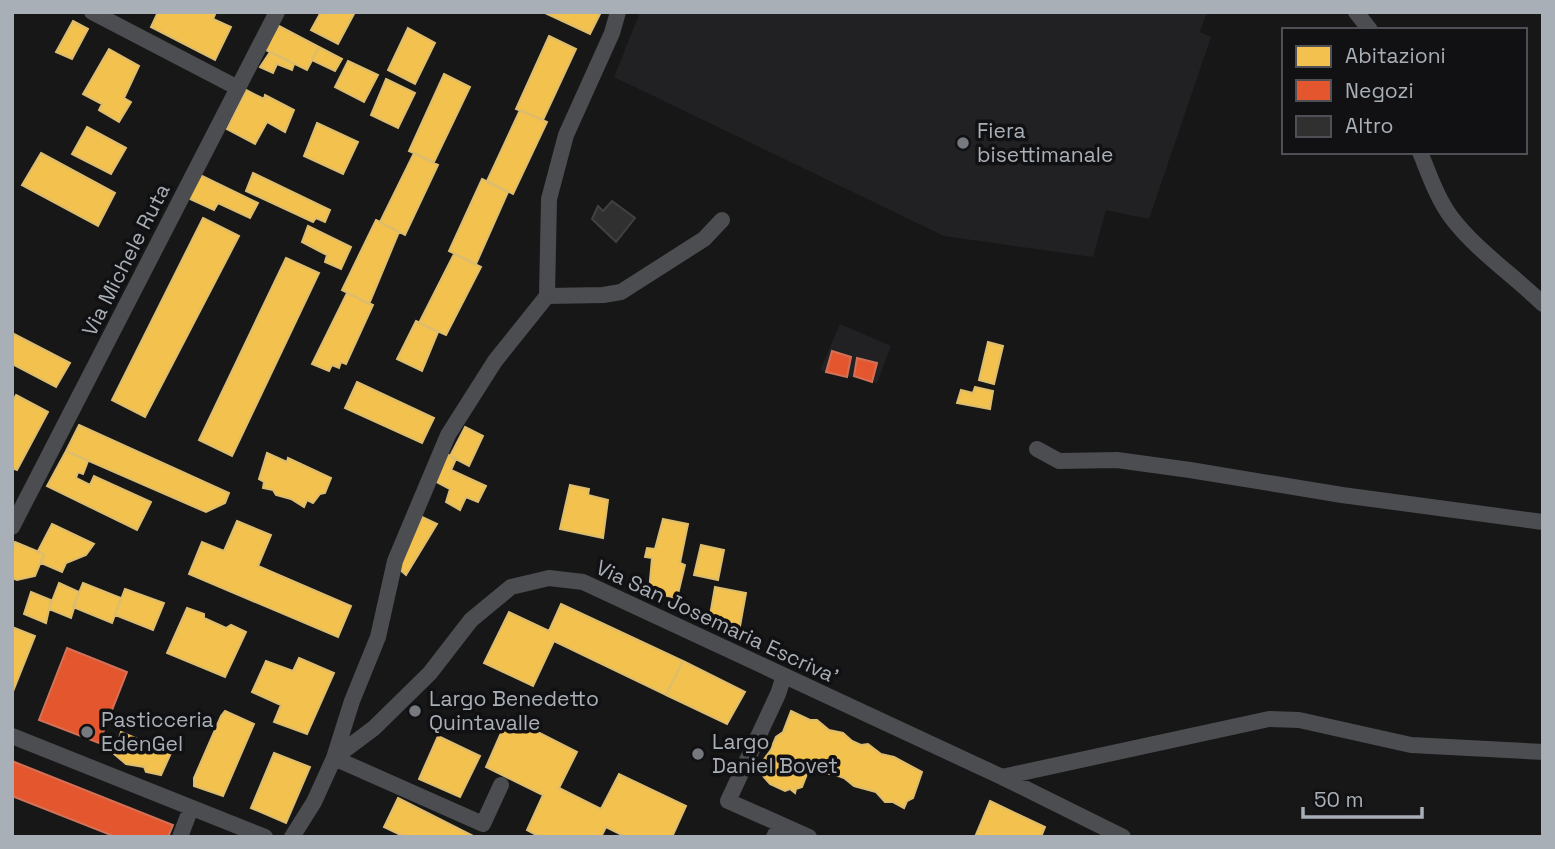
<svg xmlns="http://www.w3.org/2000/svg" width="1555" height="849" viewBox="0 0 1555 849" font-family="'Space Grotesk',sans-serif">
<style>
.built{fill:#212123}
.homes{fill:#f2c14e;stroke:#dcbc6e;stroke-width:2}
.shops{fill:#e4572e;stroke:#d27157;stroke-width:2}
.building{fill:#303031;stroke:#3f4143;stroke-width:2}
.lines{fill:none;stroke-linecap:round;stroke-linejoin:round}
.street{stroke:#4b4d50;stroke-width:16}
.poi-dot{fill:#767a7f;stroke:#111113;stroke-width:2.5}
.labels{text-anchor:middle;stroke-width:7;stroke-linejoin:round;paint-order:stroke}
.poi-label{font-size:21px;fill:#a9afb7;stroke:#111113;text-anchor:start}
.street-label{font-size:21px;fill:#a9afb7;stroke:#111113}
</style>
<rect width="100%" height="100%" fill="#171717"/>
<path class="built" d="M640,12H1207L1200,32L1211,37L1149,219L1106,210L1093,257L944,236L614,77Z
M840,324L891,346L877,383L820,370Z"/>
<path class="homes" d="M158,12H216L213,19L231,27L215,60L151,27Z
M321,12H355L338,44L311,30Z
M543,12H601L590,34Z
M73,21L88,29L72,59L56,52Z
M279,26L319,47L307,70L264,49Z
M408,28L435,43L415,84L388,70Z
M549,36L576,49L543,120L516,109Z
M319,47L342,59L335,71L312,60Z
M109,49L139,66L124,98L131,102L119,122L99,110L102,104L83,94Z
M270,52L294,64L292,70L277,64L273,73L260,67Z
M348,61L378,75L364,102L335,87Z
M444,74L470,87L434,162L409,151Z
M386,79L415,93L398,128L371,115Z
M246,90L264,99L265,95L294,110L285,132L267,122L255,144L227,129Z
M520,110L547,122L513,194L487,181Z
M317,123L358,142L343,174L304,156Z
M87,127L126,148L111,174L72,154Z
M41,153L115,193L98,226L22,185Z
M414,153L438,165L405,235L380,222Z
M253,173L330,210L325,222L316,218L313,222L246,191Z
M200,175L258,203L250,218L218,203L214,210L188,198Z
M482,179L508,192L476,264L449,251Z
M203,218L239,236L145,417L112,400Z
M376,220L399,232L369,304L342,290Z
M308,226L351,247L341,269L325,262L327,255L302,242Z
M454,254L481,267L446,335L419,323Z
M286,258L319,273L232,456L199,440Z
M347,293L373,305L346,364L341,362L339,368L332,365L329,371L312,364Z
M416,321L438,332L422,371L397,359Z
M12,333L70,363L56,387L12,364Z
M988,342L1003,346L994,384L979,380Z
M357,382L434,418L422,443L345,408Z
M975,387L993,391L990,409L957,403L961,390L973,393Z
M16,395L48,412L17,470L12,468V403Z
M79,425L229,493L225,503L206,512L66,451Z
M465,427L483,436L469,466L450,456Z
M66,451L88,461L83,474L78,472L76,478L90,485L94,476L151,502L137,530L47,486Z
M443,452L456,459L451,470L486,486L478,502L466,497L460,510L446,502L450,489L431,479Z
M267,453L287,462L288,458L331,478L325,493L320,494L313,503L307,500L304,507L291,499L276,495L273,490L263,488L264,482L259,479Z
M570,485L589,489L588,495L608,500L603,538L560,529Z
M422,517L437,524L406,575L398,568Z
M663,519L688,524L680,563L685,565L677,598L649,592L652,558L645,557L647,548L655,549Z
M237,521L271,535L258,566L351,606L338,637L189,574L202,542L224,551Z
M52,524L94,544L86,555L66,563L62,572L41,563L44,554L38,551Z
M15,542L44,554L35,576L17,580L12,578V549Z
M701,545L724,550L718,580L694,575Z
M59,583L79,592L71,618L49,609Z
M83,583L121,598L112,623L73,607Z
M715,587L746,593L740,626L709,621Z
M125,589L164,603L153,630L115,615Z
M31,592L51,600L46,623L24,614Z
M561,604L683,661L666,695L554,641L533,686L484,663L509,612L549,631Z
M187,608L204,614V618L226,628L231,625L246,632L225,677L167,653Z
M12,627L35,636L12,694Z
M299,658L334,673L307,734L274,722L281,705L252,692L266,661L293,671Z
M683,661L745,692L727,724L666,695Z
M225,711L254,724L223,796L194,786V778L221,716Z
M791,711L810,720H817L829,730L843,733L852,741L861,745L868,744L881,754L894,757L922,772L913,798L907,801L904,808L893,802H885L876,792L854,786L844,778L833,774H827L814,764L807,774L802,787L796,789L795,793L790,789L785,791L770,784L763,776L762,762L770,751L776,737L783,732Z
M508,717L577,752L559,788L601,809L619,774L686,806L672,837H626L606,827L601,837H540L527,830L543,795L486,767Z
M121,732L171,753L161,775L146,772L144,767L126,764L114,754Z
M438,736L480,756L460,797L419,779Z
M274,753L310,767L286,823L251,808Z
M398,798L475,837H405L384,827Z
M990,801L1045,827L1041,837H975Z"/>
<path class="shops" d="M832,351L851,357L847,377L826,372Z
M857,358L877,363L872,382L854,376Z
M67,648L127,672L99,743L39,720Z
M12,761L173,825L168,837H116L12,796Z"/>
<path class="building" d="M612,201L635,218L616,242L592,219L598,206L603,211Z"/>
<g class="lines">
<path class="street" d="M92,12L238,88
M1356,12L1370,30
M1420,152C1429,174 1437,198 1451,217C1476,250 1513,275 1543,304
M547,296L603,295L621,292L704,239L722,220
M1037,449L1059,461L1117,460L1190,470L1342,495L1543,522
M12,527L277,12
M12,736L265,837
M1002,777L1269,719L1299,720L1411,745L1543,752
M501,785L483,824L334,758L352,701L378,637L395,561L448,435L495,361L547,296L549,199L566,135L612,33L618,12
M780,824L728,801L778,694L784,676
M180,837L191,808
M292,837L314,802L334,758L374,728L430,673L471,620L511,587L549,578L583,582L1002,777L1123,837
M774,837L780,824L809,837"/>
</g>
<g class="poi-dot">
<circle cx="963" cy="143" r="7"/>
<circle cx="415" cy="711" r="7"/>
<circle cx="87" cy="732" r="7"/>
<circle cx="698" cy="754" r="7"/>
</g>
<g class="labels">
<g class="poi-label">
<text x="977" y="138">Fiera<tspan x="977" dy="24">bisettimanale</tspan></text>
<text x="429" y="706">Largo Benedetto<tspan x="429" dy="24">Quintavalle</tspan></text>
<text x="101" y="727">Pasticceria<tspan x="101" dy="24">EdenGel</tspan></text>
<text x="712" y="749">Largo<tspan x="712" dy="24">Daniel Bovet</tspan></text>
</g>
<g class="street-label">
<text transform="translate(126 260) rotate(-63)" y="7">Via Michele Ruta</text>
<text transform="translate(717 622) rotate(25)" y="7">Via San Josemaria Escriva'</text>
</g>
</g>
<rect width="1555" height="849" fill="none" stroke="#a9afb7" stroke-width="28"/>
<rect x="1282" y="28" width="245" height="126" fill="#111113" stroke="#4e5055" stroke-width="2"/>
<rect x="1296" y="46" width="35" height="21" fill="#f2c14e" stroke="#4e5055" stroke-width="2"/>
<text x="1345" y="63" font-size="21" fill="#a9afb7">Abitazioni</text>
<rect x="1296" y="80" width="35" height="21" fill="#e4572e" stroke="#4e5055" stroke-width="2"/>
<text x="1345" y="98" font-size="21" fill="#a9afb7">Negozi</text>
<rect x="1296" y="116" width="35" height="21" fill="#303031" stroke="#4e5055" stroke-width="2"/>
<text x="1345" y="133" font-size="21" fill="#a9afb7">Altro</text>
<path d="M1303 807v10h119v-10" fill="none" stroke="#a9afb7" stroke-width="3.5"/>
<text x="1314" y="807" font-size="21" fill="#a9afb7" stroke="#111113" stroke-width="5" paint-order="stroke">50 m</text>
</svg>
